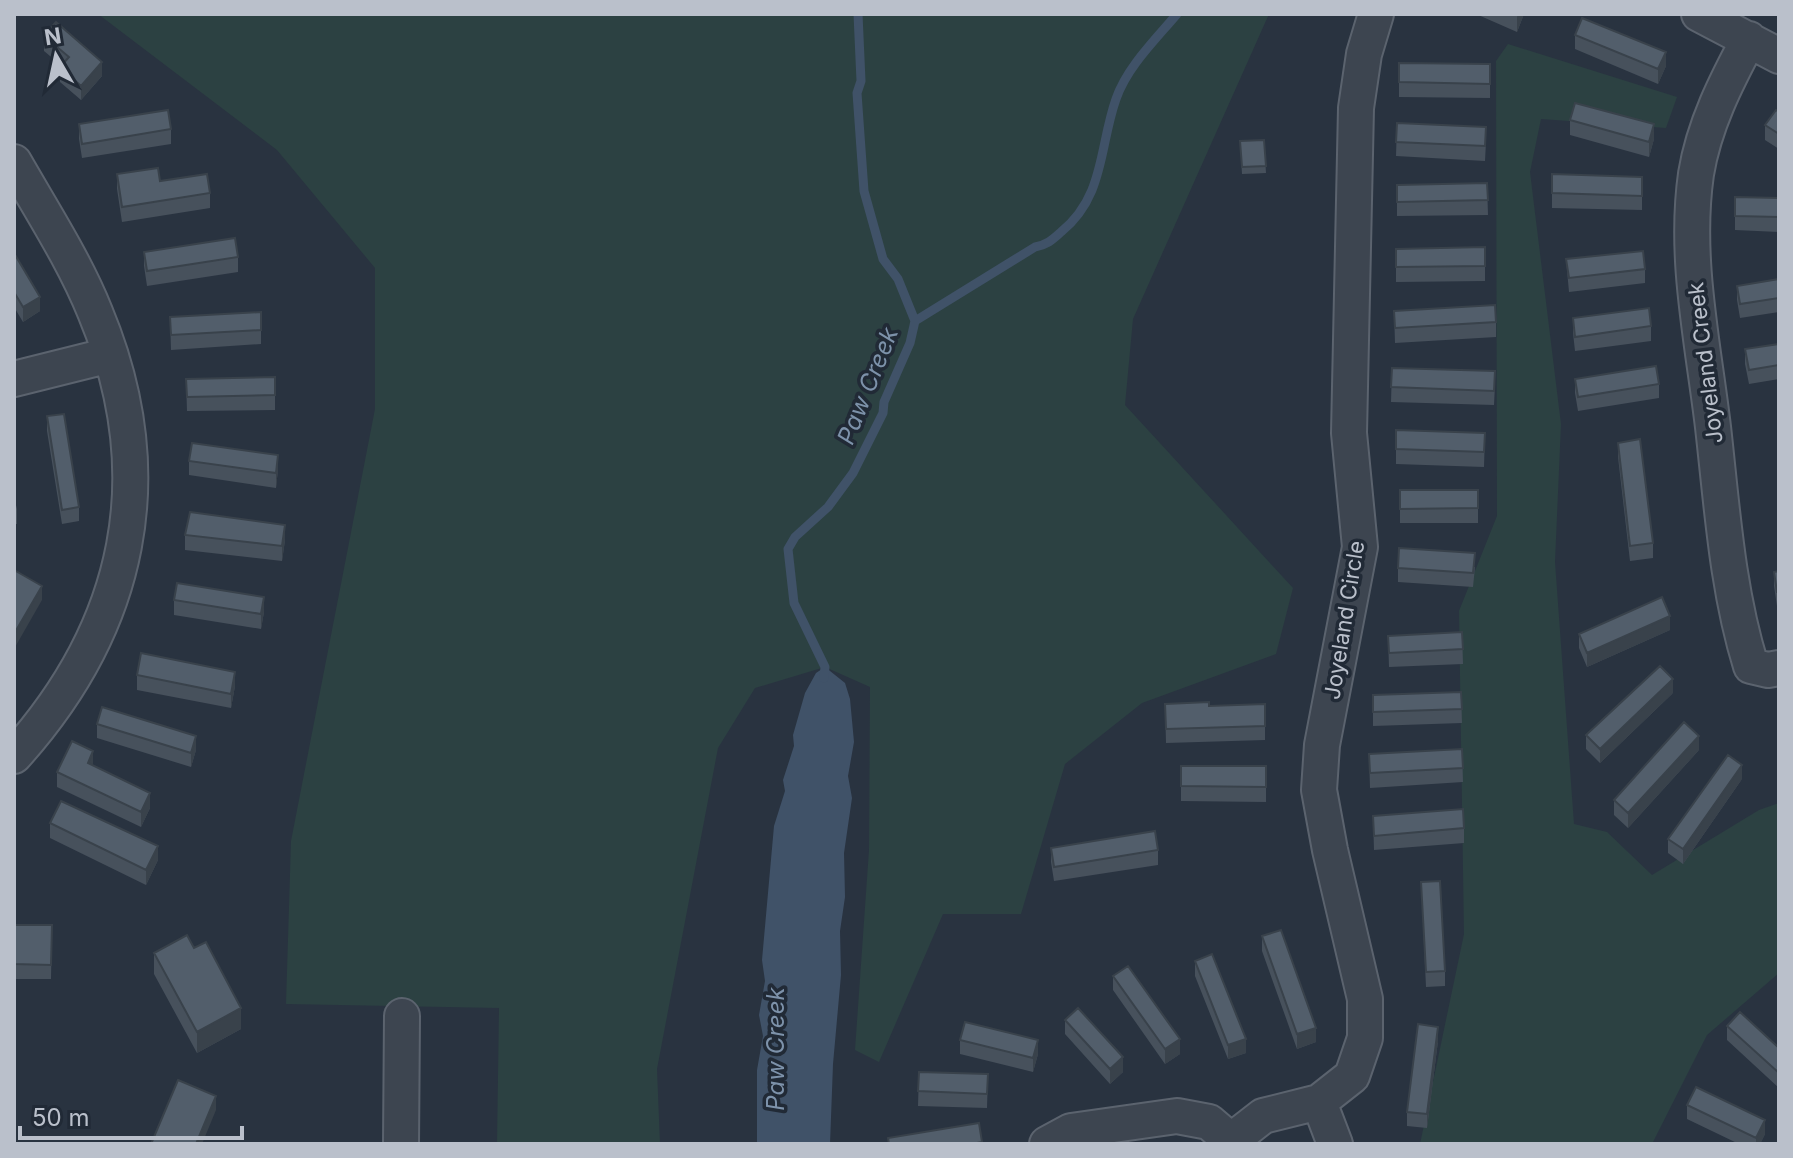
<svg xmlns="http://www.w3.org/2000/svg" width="1793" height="1158" viewBox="0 0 1793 1158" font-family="Inter,sans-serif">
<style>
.green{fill:#2c4142}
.water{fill:#405268}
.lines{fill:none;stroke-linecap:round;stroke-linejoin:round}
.stream{stroke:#405268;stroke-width:9}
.street-casing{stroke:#5b636e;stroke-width:38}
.street{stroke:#3d4550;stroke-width:34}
.wall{fill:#47515c}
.shaded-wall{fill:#39424b}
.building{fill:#525e6b;stroke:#39424b;stroke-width:2}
.labels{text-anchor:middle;stroke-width:7;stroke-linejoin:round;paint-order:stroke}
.street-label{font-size:22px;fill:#bac0cb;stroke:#212a36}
.water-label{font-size:24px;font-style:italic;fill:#7d92aa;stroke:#212a36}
</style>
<rect width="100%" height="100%" fill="#293340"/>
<path class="green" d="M98,14H1269L1133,319L1125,405L1293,588L1276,654L1142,703L1065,764L1021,914H943L879,1062L855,1050L869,850L870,687L825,667L755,688L718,748L657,1069L660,1144H497L499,1008L286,1004L291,841L375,409V268L277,150Z
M1508,44L1677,97L1666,128L1541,119L1530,172L1561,424L1555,562L1574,824L1607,832L1652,875L1759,810L1779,803V973L1707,1035L1652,1144H1420L1464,934L1459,611L1497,516L1496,61Z"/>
<path class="water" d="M825,667L845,683L850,699L854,742L848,776L852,798L844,853L845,897L840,931L841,975L833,1064L830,1144H757V1070L763,1036L759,1015L765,981L762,960L774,826L785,791L783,780L794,746L793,735L805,693L816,673Z"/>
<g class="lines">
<path class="stream" d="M858,14L861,81L857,93L864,191L883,259L898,279L915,321
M824,678L825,667L794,603L788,549L795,537L828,507L853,473L883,413L884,402L910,343L915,321L1035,247C1047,245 1052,240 1061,232C1105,196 1099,147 1116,99C1127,67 1156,39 1177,14"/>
<defs>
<path id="street" d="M1699,14L1779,56
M1749,39C1726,82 1704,125 1696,174C1684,258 1703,343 1713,427C1722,506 1727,589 1751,666L1768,670L1779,668
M14,162C42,211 74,260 95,312C163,475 131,626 14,756
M14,379L110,355
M1319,1102L1335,1144
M401,1144L402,1016
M1047,1144L1071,1131L1177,1116L1209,1122L1230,1140
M1227,1144L1263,1116L1319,1102L1352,1076L1365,1038V999L1330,850L1319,790L1322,745L1360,547L1349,433L1356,108L1364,54L1376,14"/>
</defs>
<use href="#street" class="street-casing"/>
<use href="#street" class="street"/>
</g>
<path class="wall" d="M1476,14H1524L1517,32Z
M1575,35L1666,66L1658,84L1575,49Z
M44,36L102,76L81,100L60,82V67L62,66L44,51Z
M1399,63L1490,64V98L1399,97Z
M1779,112V149L1765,140V125Z
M1570,120L1654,139L1649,157L1570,135Z
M1397,123L1486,142L1485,161L1396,156Z
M79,124L171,129V144L82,158L79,139Z
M1264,140L1266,173L1242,174L1240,141Z
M117,174L160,181L210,193V208L122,222L117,189Z
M1552,174L1642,177V210L1552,208Z
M1487,183L1488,215L1397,216V185Z
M1735,197L1779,198V232L1735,230Z
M1485,247V281L1396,282V249Z
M144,252L238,257V272L147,286L144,266Z
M14,253L40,311L23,322L14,307Z
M1566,259L1645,269V283L1569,292Z
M1779,279V312L1740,318L1737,300V286Z
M1394,311L1496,322V337L1395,343Z
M261,312V344L171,350L170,317Z
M1573,318L1651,326V341L1575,351L1573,333Z
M1779,344V379L1749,384L1745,364V349Z
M1392,368L1495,385L1494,405L1391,402Z
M275,377V410L187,411L186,379Z
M1575,379L1659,384V398L1578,411L1575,393Z
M47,416L79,507V521L62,524L47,431Z
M1396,430L1485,433L1484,467L1396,464Z
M1618,443L1653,543V558L1630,561L1618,457Z
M189,461L278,469L276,488L189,475Z
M1400,490H1478V523H1400Z
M14,497L17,509V524H14Z
M185,535L285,540L282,561L185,550Z
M1475,567L1473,587L1398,582V568Z
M1779,571V606H1777L1774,586V572Z
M174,600L264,612L261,629L174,615Z
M1670,630L1587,667L1579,648V634Z
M1462,632L1463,664L1389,667L1388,636Z
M137,675L235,686L231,708L137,690Z
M1461,692L1462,723L1373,726V695Z
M1673,693L1600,763L1586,749V735Z
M1165,704L1209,706L1265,704V740L1166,743Z
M97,724L196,750L191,767L97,738Z
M1462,749L1463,782L1370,788L1369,754Z
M1699,750L1628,828L1614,815V800Z
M93,766L150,808L141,827L57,787V772Z
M1181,766H1266V802L1181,801Z
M1742,779L1683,864L1668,853V839Z
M1373,816L1464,828V843L1374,850Z
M50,823L158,860L146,885L50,838Z
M1051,848L1158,850V865L1054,881L1051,862Z
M1421,882L1445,971V986L1426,987Z
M14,925H52L51,979H14Z
M1262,936L1316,1042L1297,1049L1262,951Z
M194,948L241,1029L197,1053L154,974V953Z
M1195,961L1246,1053L1228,1059L1195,976Z
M1113,976L1180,1054L1165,1064L1113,990Z
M1065,1020L1123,1072L1110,1084L1065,1034Z
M1727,1026L1779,1048V1088L1727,1040Z
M960,1040L1038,1054L1033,1072L960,1054Z
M1438,1041L1427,1128L1407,1126V1112Z
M919,1072L988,1074L987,1108L918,1106Z
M1687,1105L1765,1134L1760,1144H1739L1687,1119Z"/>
<path class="shaded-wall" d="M1518,14H1524L1517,32V17Z
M1666,52V66L1658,84V69Z
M102,62V76L81,100V86Z
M1654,124V139L1649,157V142Z
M40,297V311L23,322V307Z
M278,455V469L276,488V473Z
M285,525V540L282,561V546Z
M42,586V600L14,649V634Z
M264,597V612L261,629V614Z
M1670,616V630L1587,667V653Z
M235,672V686L231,708V694Z
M1673,679V693L1600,763V749Z
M196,736V750L191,767V753Z
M1699,736V750L1628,828V813Z
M93,751V766L88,763Z
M1742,765V779L1683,864V849Z
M150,793V808L141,827V812Z
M158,846V860L146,885V870Z
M241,1008V1029L197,1053V1032Z
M1438,1027V1041L1427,1128V1114Z
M1316,1028V1042L1297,1049V1034Z
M1180,1039V1054L1165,1064V1049Z
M1246,1039V1053L1228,1059V1045Z
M1038,1040V1054L1033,1072V1058Z
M1123,1057V1072L1110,1084V1069Z
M216,1096V1110L202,1144H196Z
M1765,1120V1134L1760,1144H1756V1138Z"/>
<path class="building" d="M1582,18L1666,52L1658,69L1575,35Z
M56,22L102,62L81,86L60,67L69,57L44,36Z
M1399,63L1490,64V84L1399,82Z
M1575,103L1654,124L1649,142L1570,120Z
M168,110L171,129L82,144L79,124Z
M1776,110L1779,112V134L1765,125Z
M1397,123L1486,127L1485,146L1396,142Z
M1264,140L1266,166L1242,167L1240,141Z
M158,168L160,181L207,174L210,193L122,207L117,174Z
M1552,174L1642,177V196L1552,193Z
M1487,183L1488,200L1397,202V185Z
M1735,197L1779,198V217L1735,216Z
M235,238L238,257L147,271L144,252Z
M1485,247V266L1396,267V249Z
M1643,251L1645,269L1569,278L1566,259Z
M14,253L40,297L23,307L14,292Z
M1779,279V298L1740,304L1737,286Z
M1495,305L1496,322L1395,328L1394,311Z
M1649,308L1651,326L1575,337L1573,318Z
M261,312V330L171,335L170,317Z
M1779,344V365L1749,370L1745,349Z
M1656,366L1659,384L1578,397L1575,379Z
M1392,368L1495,371L1494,391L1391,387Z
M275,377V395L187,397L186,379Z
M64,414L79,507L62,510L47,416Z
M1396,430L1485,433L1484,452L1396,449Z
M1640,439L1653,543L1630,546L1618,443Z
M192,443L278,455L276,473L189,461Z
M1400,490H1478V508L1400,509Z
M190,512L285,525L282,546L185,535Z
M1399,548L1475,553L1473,573L1398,568Z
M14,570L42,586L14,634Z
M1779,571V592H1777L1774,572Z
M177,583L264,597L261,614L174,600Z
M1662,597L1670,616L1587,653L1579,634Z
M1462,632L1463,649L1389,653L1388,636Z
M141,653L235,672L231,694L137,675Z
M1660,666L1673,679L1600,749L1586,735Z
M1461,692L1462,709L1373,712V695Z
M1209,702V706L1265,704V726L1166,729L1165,704Z
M102,707L196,736L191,753L97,724Z
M1684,722L1699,736L1628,813L1614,800Z
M72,741L93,751L88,763L150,793L141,812L57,772Z
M1462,749L1463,768L1370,773L1369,754Z
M1728,755L1742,765L1683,849L1668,839Z
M1181,766H1266V787L1181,786Z
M61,801L158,846L146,870L50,823Z
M1463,809L1464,828L1374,836L1373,816Z
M1155,831L1158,850L1054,867L1051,848Z
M1440,881L1445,971L1426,972L1421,882Z
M14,925H52L51,965L14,964Z
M1281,930L1316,1028L1297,1034L1262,936Z
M187,935L194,948L206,942L241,1008L197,1032L154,953Z
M1212,954L1246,1039L1228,1045L1195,961Z
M1128,966L1180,1039L1165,1049L1113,976Z
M1078,1008L1123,1057L1110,1069L1065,1020Z
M1740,1012L1779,1048V1073L1727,1026Z
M965,1022L1038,1040L1033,1058L960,1040Z
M1418,1024L1438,1027L1427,1114L1407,1112Z
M919,1072L988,1074L987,1094L918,1091Z
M178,1080L216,1096L196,1144H151Z
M1696,1087L1765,1120L1756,1138L1687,1105Z
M979,1123L982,1142L972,1144H889L888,1138Z"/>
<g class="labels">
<g class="street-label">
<text transform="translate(1705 363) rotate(-97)" y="8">Joyeland Creek</text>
<text transform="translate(1344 620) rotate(-81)" y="8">Joyeland Circle</text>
</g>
<g class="water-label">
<text transform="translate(868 386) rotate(-68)" y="8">Paw Creek</text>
<text transform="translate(776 1049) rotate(-90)" y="8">Paw Creek</text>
</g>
</g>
<rect width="1793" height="1158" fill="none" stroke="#bac0cb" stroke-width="32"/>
<g transform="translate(56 56) rotate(351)" stroke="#212a36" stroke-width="6" paint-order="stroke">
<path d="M0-6L14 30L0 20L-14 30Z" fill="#bac0cb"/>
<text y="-12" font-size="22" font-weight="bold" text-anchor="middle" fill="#bac0cb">N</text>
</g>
<path d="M20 1126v12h222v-12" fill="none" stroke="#bac0cb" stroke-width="4"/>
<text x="32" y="1126" font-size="24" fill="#bac0cb" stroke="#212a36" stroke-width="6" paint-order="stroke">50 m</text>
</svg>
